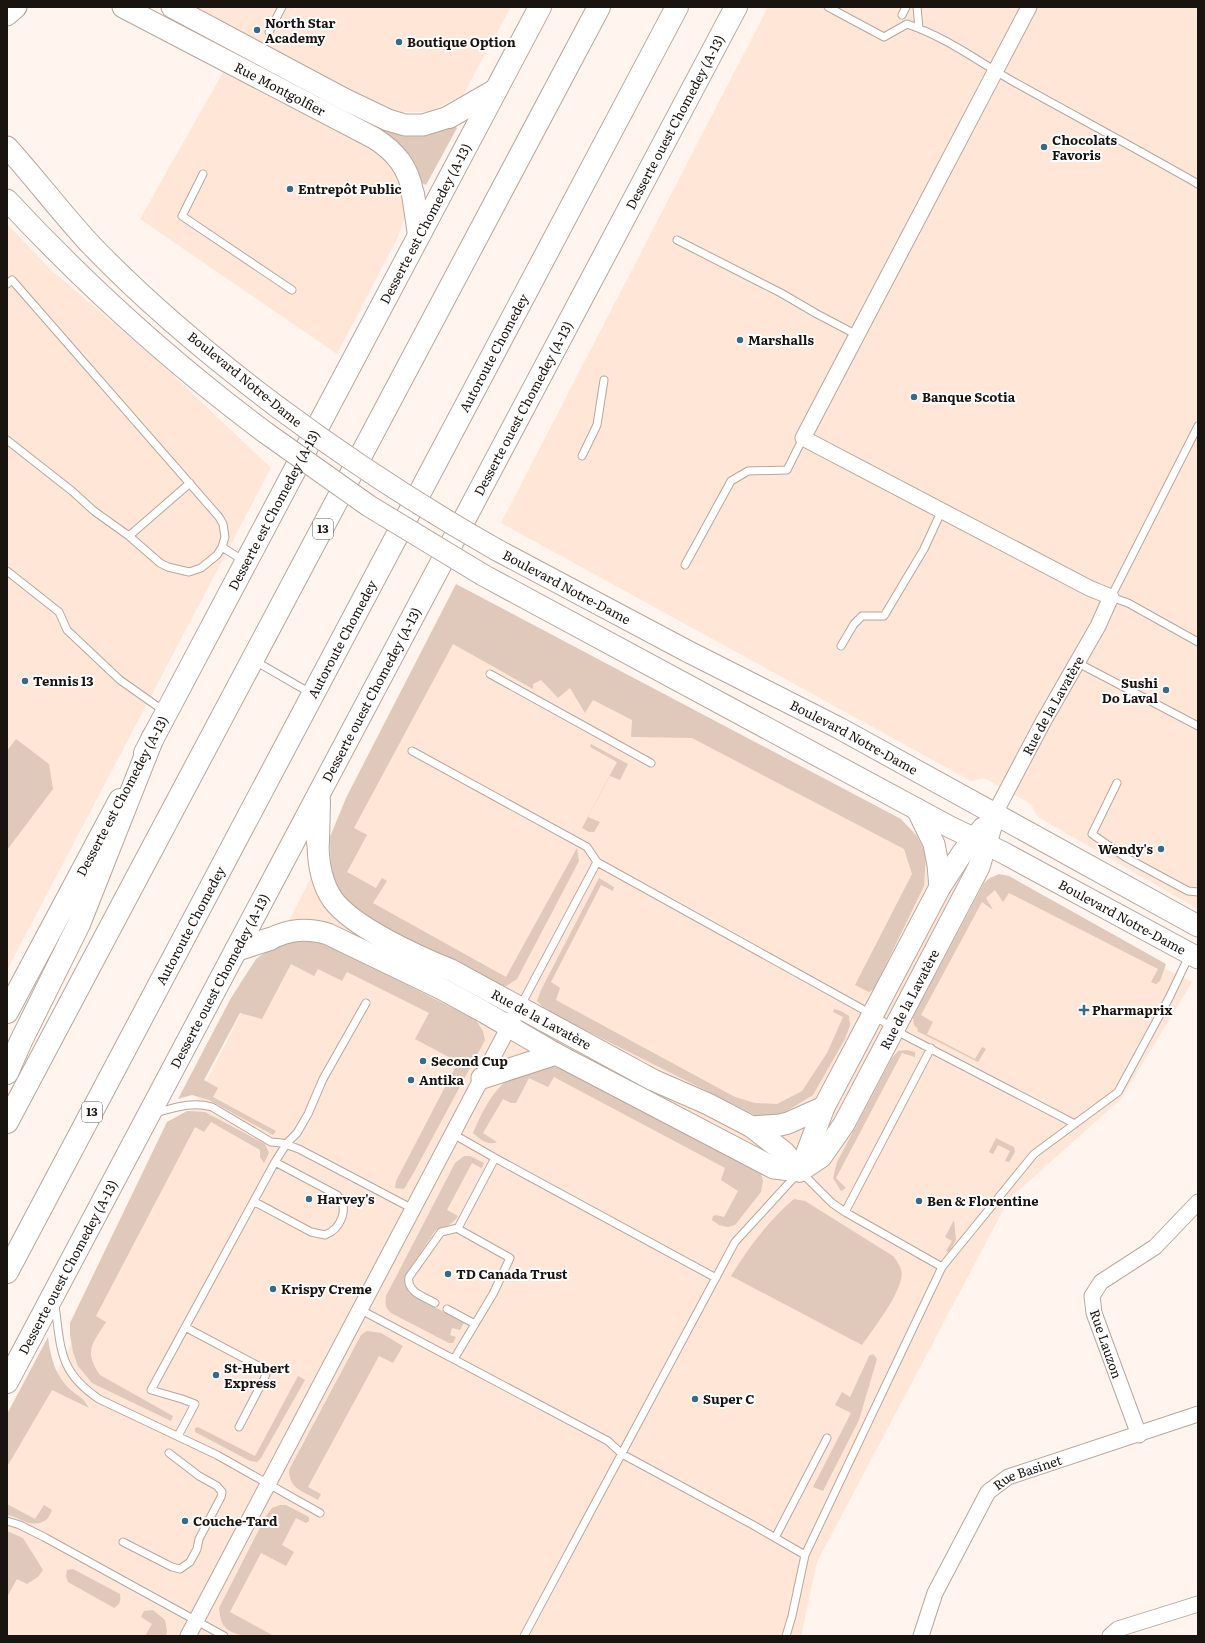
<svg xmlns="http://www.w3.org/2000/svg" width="1205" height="1643" viewBox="0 0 1205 1643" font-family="Literata,serif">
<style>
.built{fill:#ffe6d6}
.green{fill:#e0c8ba}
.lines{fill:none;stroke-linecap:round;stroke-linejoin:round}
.lane-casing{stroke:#b8a79d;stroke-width:9}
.street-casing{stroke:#b8a79d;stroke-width:17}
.secondary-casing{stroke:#b8a79d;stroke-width:23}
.primary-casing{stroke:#b8a79d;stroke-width:24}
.highway-casing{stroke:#b8a79d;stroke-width:24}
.lane{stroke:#fff;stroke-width:7}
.street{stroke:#fff;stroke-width:15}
.secondary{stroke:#fff;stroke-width:21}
.primary{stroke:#fff;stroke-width:22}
.highway{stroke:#fff;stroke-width:22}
.secondary-bridge-casing{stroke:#b8a79d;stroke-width:23;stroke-linecap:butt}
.secondary-bridge{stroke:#fff;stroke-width:21}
.poi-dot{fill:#366b87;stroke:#fff;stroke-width:1.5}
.labels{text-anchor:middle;stroke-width:4;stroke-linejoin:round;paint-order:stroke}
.shield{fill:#fff;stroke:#5f5a58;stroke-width:1}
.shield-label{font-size:12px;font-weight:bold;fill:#1a1410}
.poi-label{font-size:13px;font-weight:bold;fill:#1a1410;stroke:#fff;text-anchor:start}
.street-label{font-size:13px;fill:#1a1410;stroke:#fff}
</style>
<rect width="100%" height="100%" fill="#fff4ee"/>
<path class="built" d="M186,7H296L290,19L297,7H511L463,95L429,112H387Z
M768,7H1198V909L1038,817L1031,804L984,778L971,781L501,523Z
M226,67L386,154L403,188L404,219L398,237L337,354L140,219Z
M7,224L49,268L161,364L271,468L7,970Z
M460,597L906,833L994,883L1192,982L1121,1099L1009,1199L817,1562L801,1636H7V1469L300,899Z"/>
<path class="green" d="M342,111L359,116L453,125L457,128L426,185L422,183L415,165L404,149Z
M456,584L901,819L917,836L926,855L924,886L874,989L869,992L855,985L912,874L904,849L692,738L631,737L632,720L593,700L585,713L570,688L558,698L541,680L533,684V689L453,644L354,828L367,835L347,872L376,888L382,878L387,881L373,903L506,977L577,848L579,861L517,979L506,986L493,984L385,928L346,904L331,876L330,837L346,798Z
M16,739L49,764L53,789L7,850V751Z
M591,744L628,764L620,780L610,776L588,817L600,822L594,832H589L582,828L617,762L590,747Z
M999,874L1009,876L1166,964L1160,981L1156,984L1151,982L1158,969L1009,893L1003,902L995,890L986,898L993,910L982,902L921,1015L933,1022L927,1034L975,1059L982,1047L986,1049L978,1062L917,1031L918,1029L914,1025L913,1017L984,883L990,878Z
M599,878L614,887L613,891L601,885L551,982L560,988L556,1000L735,1097L755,1103L777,1104L802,1091L827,1053L843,1017L833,1012L834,1009L841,1011L849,1016L850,1025L845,1039L813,1095L780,1115L761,1118L547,1011L537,1001L541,990Z
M296,939L319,940L476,1020L483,1031L485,1040L414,1172L404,1189L395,1188L396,1181L458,1062L415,1039L429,1013L347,972L342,981L318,969L314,976L291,964L262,1019L240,1013L204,1080L218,1088L213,1097L276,1131L273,1135L209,1100L192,1095L178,1099L231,998L256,959L274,946Z
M907,1050L915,1052V1057L902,1053L836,1178L846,1188L841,1191L833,1178L837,1162L892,1058L898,1051Z
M545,1065L573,1071L760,1170L763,1181L761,1192L735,1225L728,1227L719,1225L712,1220L713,1216L716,1215L724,1217L738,1191L721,1180L725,1168L554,1077L548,1087L529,1078L516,1103H511L503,1099L483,1133L497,1142C487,1146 480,1139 473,1133C483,1109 496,1083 521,1071C528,1068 538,1067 545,1065Z
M187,1111L205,1112L265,1144L269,1153L264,1163L260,1157V1150L211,1122L204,1132L195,1127L96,1316L106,1322C93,1343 83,1351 100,1375L173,1416L171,1421L92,1383L78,1366L73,1352L70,1335V1323L167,1122Z
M996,1138L1014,1147L1015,1152L1009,1162L1005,1161L1010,1151L998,1145L993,1154L989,1152Z
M464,1156H470L484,1163L483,1166L481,1168L472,1163L447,1210L458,1216C449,1229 445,1224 435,1231L405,1276L404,1283L409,1293L464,1323L460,1330L452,1328L450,1335L456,1337L453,1343H449L391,1313C385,1307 385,1304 386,1296L455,1163Z
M794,1199L805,1201L893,1256C896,1260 900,1265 901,1270C907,1286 872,1331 862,1345L731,1276C748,1248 769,1220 794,1199Z
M954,1220L956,1240L949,1252L946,1251L952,1241L945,1237Z
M367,1331L381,1333L403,1346L393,1363L379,1356L308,1487L321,1494L318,1500C303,1491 289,1489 289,1470L361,1335Z
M48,1337C51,1359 55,1376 72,1391C80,1398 83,1397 89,1408L52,1390L7,1467V1414Z
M873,1354L877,1359L859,1420L823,1491L813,1487L851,1413L835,1405L842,1392L850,1397L869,1356Z
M298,1376L305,1380L261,1458L257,1462L250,1461L195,1432V1428L198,1427L255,1456Z
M7,1504L35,1519L44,1505L52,1510C49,1517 48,1520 40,1523C26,1526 20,1517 7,1515Z
M280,1505H286L309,1517V1521L306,1523L296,1518L282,1545L294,1552L286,1566L261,1553L230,1612L274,1636C259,1636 236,1639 225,1627C220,1622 220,1614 219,1608L266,1516L272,1508Z
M7,1531L23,1538L43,1570L38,1577L27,1584L17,1579L7,1597Z
M73,1569L120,1594C121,1601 120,1604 114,1608L68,1582L66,1576L67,1570Z
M153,1610L165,1620L167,1631L166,1636H145L152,1624L141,1617L144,1611Z"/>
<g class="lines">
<defs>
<path id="lane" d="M828,7L884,37L907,24C946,37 979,62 1014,82C1075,116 1137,149 1198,184
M917,7L919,28
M902,15L906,7
M269,32L282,7
M203,174L182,216L292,290
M677,240L781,293L817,314L857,335
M7,284L12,280L219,517L223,524L225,537L222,547L217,555L201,568L189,572L168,567L160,563L129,536L94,511L72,491L7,440
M1198,426L1111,597L1128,603L1198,642
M582,456L597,425L604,380
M129,536L190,483
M222,547L244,561
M685,565L731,481L748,471L787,470L803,438
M7,571L59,612L67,630L120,680L164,711
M841,646L854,624L862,616H884L924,549L942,510
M255,661L312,694
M1078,663L1198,726
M490,674L651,763
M412,751L587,847L597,862L873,1015L904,1035L1075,1124
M1117,783L1092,834L1125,857L1188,891L1198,892
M521,1005L597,862
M154,1113C174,1108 192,1101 212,1107L271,1142L282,1143L299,1149L413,1209
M453,1134L495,1158L716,1278
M255,1202L311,1232L325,1235C341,1229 350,1208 337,1195L275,1162
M845,1212L931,1048
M435,1303C425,1297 406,1292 409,1277L441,1232L458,1228
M55,1305C61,1350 59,1372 99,1399L217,1455L320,1513
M447,1309L475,1324
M361,1310L608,1441L622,1454L753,1525L805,1555L942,1267
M185,1327L264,1369L266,1374L264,1379L239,1427
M454,1359L493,1294L510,1258L460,1230L458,1228L495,1158
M178,1436L195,1404L182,1399L151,1390L275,1162L287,1143L297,1133L308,1114L323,1079L366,1003
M7,1521L20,1525L44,1537L224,1636
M775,1538L827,1438
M123,1542L172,1567L180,1569L190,1562L197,1549L199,1539L221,1497L222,1492L217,1486L199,1476L169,1453
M524,1636L735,1242L800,1171L832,1203L845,1212L942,1267L1034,1154L1118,1092L1169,998L1189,956
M786,1636L792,1616L805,1555"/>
<g id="street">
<path id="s1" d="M995,813L1043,722L1098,626L1111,597L1089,588L803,438L1029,7"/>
<path d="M1139,1435L1094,1313L1092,1296L1101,1282L1155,1247L1198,1202"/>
<path d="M188,1636L514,1017"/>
<path id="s2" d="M921,1636L935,1593L988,1492L1008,1477L1198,1414"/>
<path d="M1110,1636L1118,1629L1198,1604"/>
</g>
<g id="secondary">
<path id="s3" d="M123,7L374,138C396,152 409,168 413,194"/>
<path d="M172,7L346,100L388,120L405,125H423L449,117"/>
<path d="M7,15L16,7"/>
<path d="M7,147C36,179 62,214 92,246C148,304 215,360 279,408"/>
<path d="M7,200C86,285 172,363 266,433"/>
<path id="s4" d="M497,550L687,651L839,728L1198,926"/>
<path id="s5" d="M483,575L950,827L1002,852L1198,958"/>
<path d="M917,809L934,844L938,865L940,887"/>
<path id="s6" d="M318,842C318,862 321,883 333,900C354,928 419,957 451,970L653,1080L708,1104L752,1127L784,1152L800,1171"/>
<path id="s7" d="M270,939C290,929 307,928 328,934L442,989L484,1012L556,1054L768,1165L774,1168L800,1171L821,1157L844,1124L979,867L995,813"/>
<path d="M482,1078L556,1054"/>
<path d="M752,1127L780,1125L788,1123L824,1107"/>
<path d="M800,1171L824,1107L940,887L963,852L983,828"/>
</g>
<g id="primary">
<path d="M449,117L496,90"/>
<path d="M413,194L419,235"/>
<path id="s8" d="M145,753L540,7"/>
<path d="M318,842L319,801"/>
<path d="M236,950L270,939"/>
<path d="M7,1012L120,800"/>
<path id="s9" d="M7,1382L736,7"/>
</g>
<g id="highway">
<path d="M7,1073L21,1041L79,924L153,737"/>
<path d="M7,1122L599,7"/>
<path id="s10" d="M7,1272L677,7"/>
</g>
</defs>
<use href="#lane" class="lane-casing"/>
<use href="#street" class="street-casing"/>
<use href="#secondary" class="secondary-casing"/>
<use href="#primary" class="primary-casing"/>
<use href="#highway" class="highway-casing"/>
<use href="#lane" class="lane"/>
<use href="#street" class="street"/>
<use href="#secondary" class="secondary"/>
<use href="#primary" class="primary"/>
<use href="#highway" class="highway"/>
<defs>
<path id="secondary-bridge" d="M279,408C349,460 421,507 497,550
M266,433L369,506L483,575"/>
</defs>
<use href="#secondary-bridge" class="secondary-bridge-casing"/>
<use href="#secondary-bridge" class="secondary-bridge"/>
</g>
<g class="poi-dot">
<circle cx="257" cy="30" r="4"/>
<circle cx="399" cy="42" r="4"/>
<circle cx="1044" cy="147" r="4"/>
<circle cx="290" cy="189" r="4"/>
<circle cx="740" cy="340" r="4"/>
<circle cx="914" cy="397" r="4"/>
<circle cx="25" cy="681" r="4"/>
<circle cx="1166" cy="690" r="4"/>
<circle cx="1161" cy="849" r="4"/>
<path d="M1082 1004h4v4h4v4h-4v4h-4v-4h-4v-4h4z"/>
<circle cx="423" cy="1061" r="4"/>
<circle cx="411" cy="1080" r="4"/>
<circle cx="309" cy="1199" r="4"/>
<circle cx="919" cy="1201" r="4"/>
<circle cx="448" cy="1274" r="4"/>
<circle cx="273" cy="1289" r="4"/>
<circle cx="216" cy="1375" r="4"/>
<circle cx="695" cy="1399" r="4"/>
<circle cx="185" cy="1521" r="4"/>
</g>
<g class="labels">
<g class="shield">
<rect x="313" y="519" width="20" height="20" rx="3"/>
<rect x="82" y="1102" width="20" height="20" rx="3"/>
</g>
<g class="shield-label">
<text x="323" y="533">13</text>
<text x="92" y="1116">13</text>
</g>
<g class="poi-label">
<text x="265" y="28">North Star<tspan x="265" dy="15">Academy</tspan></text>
<text x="407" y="47">Boutique Option</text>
<text x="1052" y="145">Chocolats<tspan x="1052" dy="15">Favoris</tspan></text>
<text x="298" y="194">Entrepôt Public</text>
<text x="748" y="345">Marshalls</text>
<text x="922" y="402">Banque Scotia</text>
<text x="33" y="686">Tennis 13</text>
<text x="1158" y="688" text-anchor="end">Sushi<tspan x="1158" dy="15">Do Laval</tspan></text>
<text x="1153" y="854" text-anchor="end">Wendy's</text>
<text x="1092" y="1015">Pharmaprix</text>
<text x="431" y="1066">Second Cup</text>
<text x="419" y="1085">Antika</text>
<text x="317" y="1204">Harvey's</text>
<text x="927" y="1206">Ben &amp; Florentine</text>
<text x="456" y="1279">TD Canada Trust</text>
<text x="281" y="1294">Krispy Creme</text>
<text x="224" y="1373">St-Hubert<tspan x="224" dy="15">Express</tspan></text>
<text x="703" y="1404">Super C</text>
<text x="193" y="1526">Couche-Tard</text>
</g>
<g class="street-label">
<text dy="5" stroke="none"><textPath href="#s3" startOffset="177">Rue Montgolfier</textPath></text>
<text dy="5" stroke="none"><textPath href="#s9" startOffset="1426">Desserte ouest Chomedey (A-13)</textPath></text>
<text dy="5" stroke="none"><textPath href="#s8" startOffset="599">Desserte est Chomedey (A-13)</textPath></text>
<text dy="5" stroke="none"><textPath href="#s10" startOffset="1040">Autoroute Chomedey</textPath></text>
<text transform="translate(245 379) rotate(39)" y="5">Boulevard Notre-Dame</text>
<text dy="5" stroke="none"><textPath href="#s9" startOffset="1102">Desserte ouest Chomedey (A-13)</textPath></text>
<text dy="5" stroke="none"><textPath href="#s8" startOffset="275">Desserte est Chomedey (A-13)</textPath></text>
<text dy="5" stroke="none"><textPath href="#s4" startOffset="79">Boulevard Notre-Dame</textPath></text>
<text dy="5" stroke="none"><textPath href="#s10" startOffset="716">Autoroute Chomedey</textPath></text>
<text dy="5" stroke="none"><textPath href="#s9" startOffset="778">Desserte ouest Chomedey (A-13)</textPath></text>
<text dy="5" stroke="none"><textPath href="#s1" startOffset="122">Rue de la Lavatère</textPath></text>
<text dy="5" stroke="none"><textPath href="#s4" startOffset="403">Boulevard Notre-Dame</textPath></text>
<text transform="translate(122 796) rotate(-62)" y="5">Desserte est Chomedey (A-13)</text>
<text dy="5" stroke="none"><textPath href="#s5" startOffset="725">Boulevard Notre-Dame</textPath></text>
<text dy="5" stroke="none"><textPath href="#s10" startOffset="392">Autoroute Chomedey</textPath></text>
<text dy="5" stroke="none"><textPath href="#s9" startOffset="454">Desserte ouest Chomedey (A-13)</textPath></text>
<text dy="5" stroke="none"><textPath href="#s7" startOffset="796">Rue de la Lavatère</textPath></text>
<text dy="5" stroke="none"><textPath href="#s6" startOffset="302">Rue de la Lavatère</textPath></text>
<text dy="5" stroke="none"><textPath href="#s9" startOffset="130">Desserte ouest Chomedey (A-13)</textPath></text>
<text transform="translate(1106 1344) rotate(71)" y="5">Rue Lauzon</text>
<text dy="5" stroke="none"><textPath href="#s2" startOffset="204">Rue Basinet</textPath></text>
</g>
</g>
<rect width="1205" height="1643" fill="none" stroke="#1a1410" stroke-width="16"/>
</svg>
